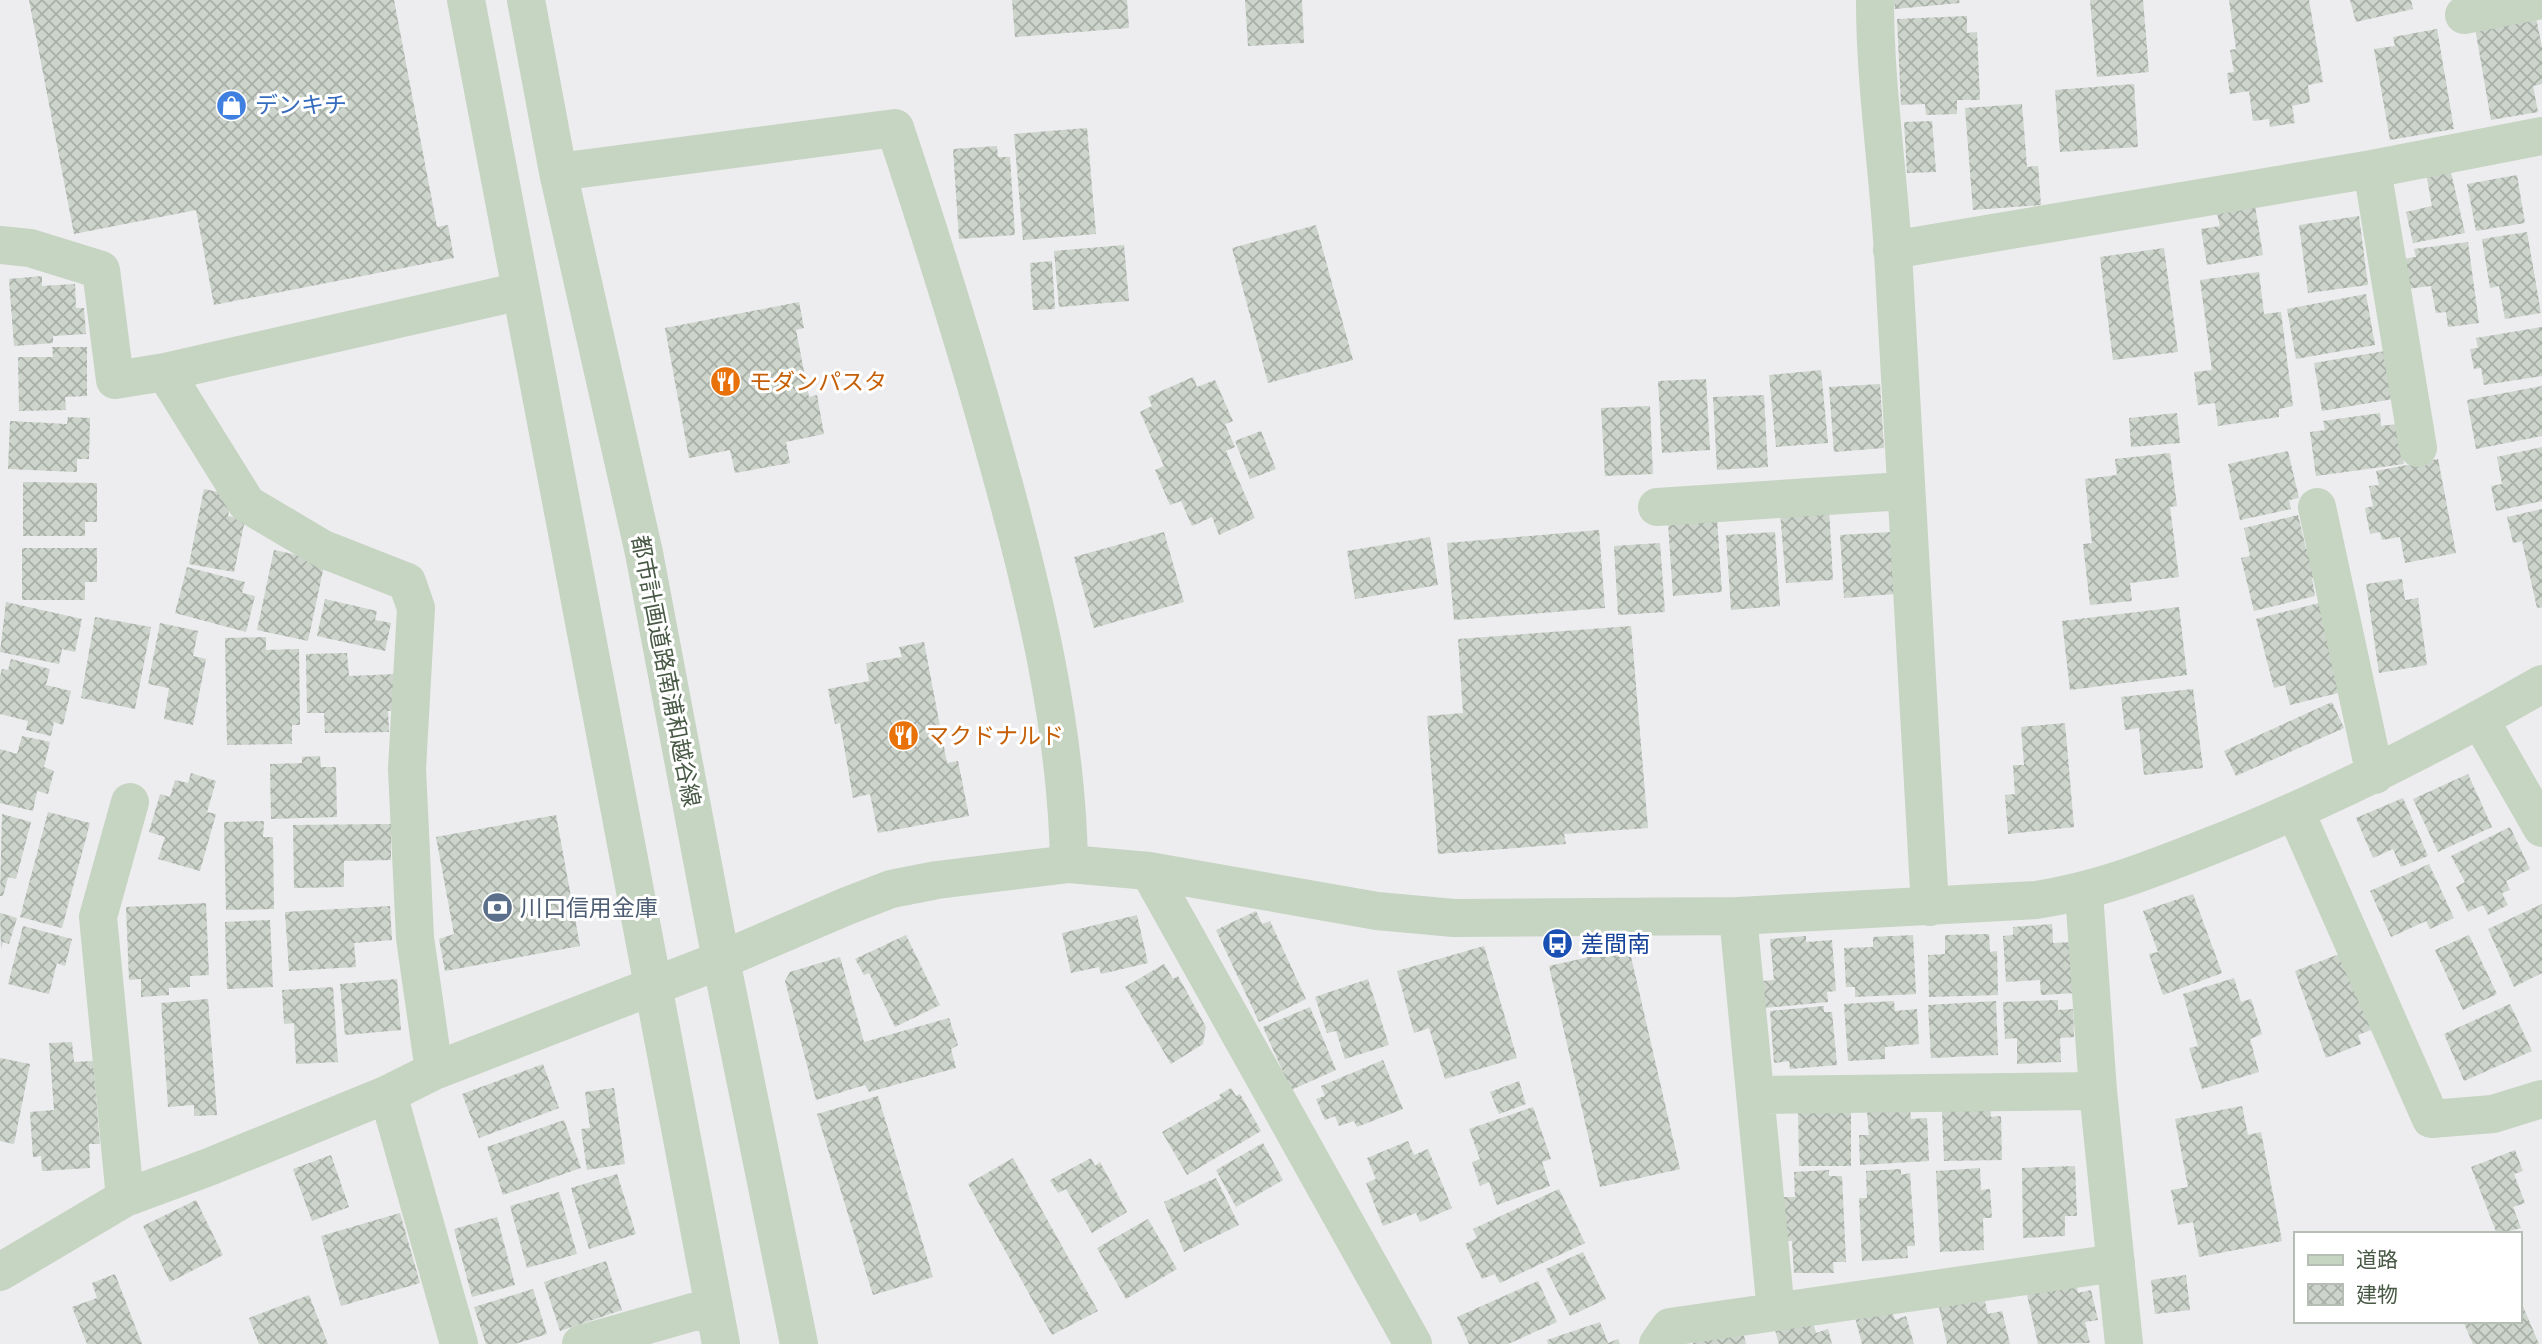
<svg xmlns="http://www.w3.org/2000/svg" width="2542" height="1344" viewBox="0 0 2542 1344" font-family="Rubik,'Noto Sans JP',sans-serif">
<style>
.building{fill:url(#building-cross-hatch)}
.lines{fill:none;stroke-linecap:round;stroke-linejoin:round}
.minor{stroke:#c6d4c2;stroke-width:38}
.labels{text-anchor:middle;stroke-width:6;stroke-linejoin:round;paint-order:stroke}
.shop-label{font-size:23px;fill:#366cbe;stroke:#fff;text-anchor:start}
.food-label{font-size:23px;fill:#c56008;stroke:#fff;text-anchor:start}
.street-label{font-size:23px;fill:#485945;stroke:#fff}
.service-label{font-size:23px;fill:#4e5e75;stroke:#fff;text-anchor:start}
.transit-label{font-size:23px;fill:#164399;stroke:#fff;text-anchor:start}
</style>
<defs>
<pattern id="building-cross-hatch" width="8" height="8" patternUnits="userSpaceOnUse" patternTransform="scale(1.75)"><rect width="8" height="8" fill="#ccd4cc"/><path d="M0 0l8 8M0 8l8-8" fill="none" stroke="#a8afa7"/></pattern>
</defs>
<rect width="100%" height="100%" fill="#edecef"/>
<path class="building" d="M29,0H394L437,227L448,225L454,258L214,305L196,210L74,234Z
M1012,0H1127L1129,28L1015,37Z
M1245,0H1302L1304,43L1248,46Z
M1894,0H1959L1960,3L1895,9Z
M2090,0H2143L2149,72L2097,77Z
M2229,0H2309L2323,82L2308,85L2310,102L2292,106L2295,123L2270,127L2269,119L2253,121L2249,91L2230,94L2227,73L2234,72L2230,50L2236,49Z
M2350,0H2411L2413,9L2356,22Z
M1967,16V33L1977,32L1980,100H1957V114L1926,115L1925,104L1901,105L1897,19Z
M2536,17L2542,48V84L2533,86L2538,112L2491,120L2475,28Z
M2437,29L2454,129L2390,140L2374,49L2395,46L2393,37Z
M2134,84L2138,147L2060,152L2055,90Z
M2022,104L2027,167L2038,166L2041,205L1973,210L1965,108Z
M1932,121L1936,172L1907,173L1904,122Z
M1087,128L1096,234L1023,240L1014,134Z
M997,146L998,157H1010L1015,235L959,239L953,149Z
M2450,168L2465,233L2413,243L2406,212L2432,206L2426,173Z
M2517,175L2525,223L2476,231L2467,184Z
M2255,206L2263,255L2207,265L2201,229L2220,226L2217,213Z
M2359,216L2368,285L2308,293L2299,225Z
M1316,225L1353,360L1268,383L1232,248Z
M2527,232L2541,313L2505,319L2499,286L2490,288L2482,239Z
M2468,242L2479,323L2448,327L2446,312L2436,313L2431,286L2406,289L2402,259L2416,257L2414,249Z
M1124,245L1129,301L1059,307L1054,251Z
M2164,248L2178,352L2113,360L2100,257Z
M1052,261L1055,309L1033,310L1030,263Z
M2259,272L2264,314L2281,312L2293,406L2279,409V417L2218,426L2215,403L2198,405L2194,372L2212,370L2200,280Z
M42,276V286L75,284L76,308H84L86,334L53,336V343L14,346L9,279Z
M2366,294L2375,345L2296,359L2287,309Z
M799,302L804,328L796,330L809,397L817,395L824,434L786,442L790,463L735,473L730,450L689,458L665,328Z
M2542,327V376L2484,385L2481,368L2474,369L2470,349L2478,348L2476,338Z
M52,347H87V396L65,397L66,410L19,411L18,357H53Z
M2385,351L2393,399L2322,411L2314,363Z
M1821,370L1828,443L1776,447L1769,375Z
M1193,377L1197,387L1215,380L1233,421L1225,424L1235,447L1226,451L1255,518L1219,535L1212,517L1192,526L1181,501L1170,505L1155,470L1164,466L1140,412L1152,406L1148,397Z
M1706,379L1710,450L1662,453L1658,381Z
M1880,384L1884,448L1834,452L1829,387Z
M2542,386V436L2476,449L2467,400Z
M1764,395L1768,467L1717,470L1713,397Z
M1650,406L1653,474L1605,476L1601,408Z
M2177,413L2180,443L2131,447L2129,418Z
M2380,413L2381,426L2397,424L2404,464L2316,476L2310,432L2325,430L2323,421Z
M68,417L90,418L89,459H77V472L8,469L10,421L67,424Z
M1261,431L1276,469L1250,479L1235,441Z
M2542,447V501L2496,511L2491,486L2502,484L2497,457Z
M2288,451L2299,498L2289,500L2291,509L2240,520L2228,464Z
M2170,453L2177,506L2170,507L2179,577L2130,583L2132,601L2090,605L2083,544L2092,543L2085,479L2117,475L2115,459Z
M2438,459L2456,553L2405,563L2400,537L2382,540L2380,532L2370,534L2365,508L2373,506L2369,486L2379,485L2376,471Z
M23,482L97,483V522H85V536H23Z
M204,489L232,495L228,516L245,520L234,572L189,564Z
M1829,508L1833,580L1786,583L1780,512Z
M2542,509V607L2537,608L2522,541L2513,543L2507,517Z
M2298,515L2306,549L2316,547L2322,575L2312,578L2315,596L2254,611L2241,558L2250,556L2244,528Z
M1717,519L1722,592L1673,596L1668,523Z
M1599,530L1605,608L1454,620L1447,543Z
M1164,532L1184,602L1094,628L1074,557Z
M1775,532L1780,606L1731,610L1726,535Z
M1890,532L1895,594L1844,598L1840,535Z
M1430,537L1438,585L1355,599L1347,551Z
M1660,543L1665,612L1618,615L1614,546Z
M22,548H97V582H85V600H22Z
M274,550L325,561L308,641L257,630Z
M187,567L245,582L242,593L255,596L246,632L175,613Z
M2402,579L2405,600L2418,598L2427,665L2379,673L2366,584Z
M325,599L377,611L375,620L391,623L385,651L317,636Z
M6,602L82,619L75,652L62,649L59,664L0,652Z
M2319,603L2342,692L2290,705L2285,685L2274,688L2256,619Z
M2179,607L2187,675L2070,690L2062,621Z
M95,617L151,627L135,709L81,698Z
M160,623L198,631L193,656L206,659L193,725L164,719L169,688L148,684Z
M1631,626L1648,828L1564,834L1566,844L1438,854L1427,716L1463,713L1458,639Z
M266,637V650L299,649L300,725H292V744L227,745L225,638Z
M924,642L947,763L958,761L969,816L878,833L870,794L853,798L840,723L835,724L828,689L869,681L866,663L902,657L899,647Z
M347,653L349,676L397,674L398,710L388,711L389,732L325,733L324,713H307L306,654Z
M11,659L50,669L46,685L71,691L63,725L54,722L51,736L26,730L28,721L0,714V676L2,669L8,670Z
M2193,689L2203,768L2144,775L2139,728L2125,730L2121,697Z
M2332,702L2344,728L2236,776L2224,751Z
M2065,723L2074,827L2008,834L2005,795L2015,794L2013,765H2024L2021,727Z
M22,736L50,742L44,767L54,771L48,794L37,791L33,811L0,803V749L17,754Z
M320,756L321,767H336L337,817L271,819L270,764L302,763V757Z
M191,773L216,781L207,812L216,814L200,871L158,859L165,837L149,832L160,794L170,797L175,780L188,783Z
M2468,774L2492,827L2438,852L2413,799Z
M2403,798L2428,856L2401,867L2393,849L2373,858L2356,818Z
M48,812L90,823L62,928L20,917Z
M2,814L31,822L16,879L8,877L3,896H0Z
M556,815L580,946L445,971L439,939L454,934L436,837Z
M264,821L263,837H273L274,909L226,910L224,822Z
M391,824V860L344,861V887L294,888L293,825Z
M2510,827L2530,869L2506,881L2510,890L2502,893L2508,905L2488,915L2483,905L2468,912L2456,887L2465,882L2451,856Z
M2429,864L2454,918L2430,929L2426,921L2391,937L2370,891Z
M2193,894L2222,973L2163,995L2149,954L2158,952L2143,911Z
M206,903L209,975L190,976V987L169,988V995L141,997V979L129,980L126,907Z
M2542,904V973L2514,987L2488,929Z
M390,906L392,940L354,943L356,967L289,971L285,912Z
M1256,911L1262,924L1270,921L1306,999L1259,1022L1216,930Z
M0,913L17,918L9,944L3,942L1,949Z
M1137,915L1148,963L1101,974L1099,967L1071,973L1062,933Z
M270,920L273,987L227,989L225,922Z
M2052,924L2053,943L2074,942L2077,993L2041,995L2040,980L2006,982L2003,936L2013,935V927Z
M23,926L72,939L65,966L57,963L49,994L8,984Z
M1989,934L1990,952L1997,951L1998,995L1929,997L1928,955L1945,954V935Z
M906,935L940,1005L895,1027L869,973L864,975L855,959Z
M1913,935L1916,994L1855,997V987H1846L1844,948L1873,947V937Z
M2469,935L2497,994L2463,1010L2435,950Z
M1806,936V942L1832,940L1836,991L1827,992L1828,1002L1764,1008L1762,981L1774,980L1770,939Z
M1484,946L1517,1058L1445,1079L1429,1028L1414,1033L1397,971Z
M1629,948L1680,1169L1600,1187L1549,966Z
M2342,953L2371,1030L2358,1035L2361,1044L2326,1058L2295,971Z
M840,957L864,1042L949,1018L958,1045L951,1049L956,1068L869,1092L865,1085L816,1100L785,981L790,972Z
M1164,964L1173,979L1178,976L1206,1027L1203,1044L1171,1064L1125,987Z
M2234,978L2241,1002L2251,999L2262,1034L2250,1039L2259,1072L2202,1089L2189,1048L2198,1046L2183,994Z
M397,979L401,1030L345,1035L340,984Z
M1368,979L1389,1045L1345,1059L1336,1031L1327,1033L1315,997Z
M333,987L338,1062L296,1064L294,1023L284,1024L282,990Z
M208,999L217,1115L194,1116V1105L168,1107L161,1003Z
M2058,1000V1010L2073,1009L2074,1037L2060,1038L2061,1062L2017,1064V1038L2005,1039L2003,1002Z
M1894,1001L1895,1011L1917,1009L1919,1044L1885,1047V1059L1848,1061L1844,1004Z
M1996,1001L1998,1055L1931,1058L1928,1005Z
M2510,1004L2532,1051L2464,1081L2444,1034Z
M1824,1006V1012H1832L1837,1065L1790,1069L1789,1061L1774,1063L1770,1011Z
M1310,1007L1336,1070L1291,1090L1263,1027Z
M72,1042L74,1062L93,1061L100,1144H89L90,1168L42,1171L41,1156L33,1157L30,1112L54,1110L49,1043Z
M0,1058L30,1064L14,1144L0,1141Z
M1383,1060L1403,1109L1357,1127L1354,1121L1339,1126L1335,1116L1325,1120L1316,1099L1325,1096L1321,1086Z
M543,1064L559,1108L479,1138L462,1094Z
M1519,1081L1526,1104L1499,1114L1490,1092Z
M614,1088L625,1164L587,1170L581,1129L590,1128L585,1092Z
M1231,1088L1236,1096L1240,1094L1261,1131L1187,1175L1162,1132L1221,1098L1219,1095Z
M878,1096L933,1277L873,1295L817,1114Z
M1990,1100L1991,1117L2001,1116L2002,1160L1944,1161L1942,1111Z
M1798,1106H1851V1166H1799Z
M2242,1106L2248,1135L2261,1132L2282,1241L2199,1257L2193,1222L2178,1225L2171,1190L2188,1187L2175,1119Z
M1533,1107L1551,1159L1542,1162L1550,1186L1497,1205L1489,1182L1480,1186L1472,1162L1480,1159L1469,1129Z
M1910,1109L1911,1119L1927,1118L1929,1161L1860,1165L1859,1135H1869L1867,1112Z
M564,1120L581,1168L503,1195L487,1147Z
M1408,1141L1414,1155L1428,1149L1452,1208L1420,1222L1416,1213L1383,1226L1366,1183L1376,1179L1367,1158Z
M1263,1143L1283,1180L1236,1207L1216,1170Z
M2515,1150L2523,1171L2514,1174L2525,1203L2513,1207L2521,1228L2497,1234L2471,1167Z
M331,1155L349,1207L312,1221L293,1169Z
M1013,1158L1098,1311L1052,1335L968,1184Z
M1091,1158L1095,1166L1100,1162L1127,1212L1092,1233L1066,1189L1058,1193L1050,1180Z
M2075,1166L2077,1216H2065V1236L2023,1238L2022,1168Z
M1980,1168L1981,1190L1990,1189L1992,1218H1983L1984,1250L1940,1252L1936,1171Z
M1901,1169V1175L1910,1173L1915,1246H1907L1908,1258L1862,1261L1859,1198H1867L1866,1171Z
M1829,1170V1176H1842L1846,1262H1833L1834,1273H1794L1792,1241H1781L1779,1197H1795L1794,1172Z
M617,1174L636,1234L589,1249L571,1188Z
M1216,1178L1239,1225L1184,1252L1164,1202Z
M1559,1189L1585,1243L1500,1283L1495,1274L1482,1279L1465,1244L1477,1238L1473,1229Z
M559,1192L577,1254L527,1268L510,1206Z
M196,1200L223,1255L170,1282L143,1226Z
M400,1213L420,1283L341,1306L321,1236Z
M497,1217L515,1285L472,1297L454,1229Z
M1148,1219L1177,1269L1126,1299L1097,1248Z
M1583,1252L1606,1299L1570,1316L1546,1269Z
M606,1261L622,1310L560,1331L544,1282Z
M115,1274L142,1344H87L72,1307L97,1298L92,1283Z
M2186,1275L2190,1310L2155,1314L2151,1280Z
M2076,1279L2078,1293L2091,1290L2098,1320L2085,1322L2090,1343L2038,1344L2026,1290Z
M1538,1281L1557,1322L1508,1344H1469L1457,1317Z
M533,1289L547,1334L515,1344H486L474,1307Z
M309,1295L328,1344H259L249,1318Z
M1984,1297L1988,1314L2002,1311L2010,1344H1947L1939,1307Z
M2519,1297L2539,1344H2473L2463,1321H2519Z
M1891,1308L1895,1320L1906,1316L1914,1344H1862L1855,1317Z
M1812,1319L1816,1333L1828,1329L1832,1344H1779L1775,1330Z
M1600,1322L1608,1343L1618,1339L1620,1344H1548L1547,1340Z
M1742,1328L1746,1344H1693V1343Z"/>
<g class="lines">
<path class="minor" d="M466,0L721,1344
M526,0L558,172L644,553L721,960L799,1344
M1875,0C1875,85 1888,168 1893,253C1904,471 1916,689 1930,907
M2464,15L2542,0
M2372,169L2418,448
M558,172L895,128C932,239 967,350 998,463C1034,593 1067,728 1069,864
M0,245L30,248L101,270L115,380L165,372L521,291
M1892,250L2372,169L2542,136
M165,372L247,504L323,549L407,582L416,608L407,769L415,938L434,1071
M1657,507L1903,491
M2317,507L2375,775
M2480,720L2542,828
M2296,813L2431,1119L2493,1114L2542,1099
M1149,871L1413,1344
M2084,893L2098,1091L2124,1344
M1738,916L1776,1312
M388,1094L459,1344
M1755,1095L2098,1091
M125,1198L98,917L130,802
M0,1272L125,1198L209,1167L388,1094L434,1071L721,960L847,906L891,889L937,880L1069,864L1149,871L1377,911L1454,918L1738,916L2036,900C2100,890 2149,870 2208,847C2324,802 2434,746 2542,684
M581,1344L714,1306
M1658,1344L1670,1327L2116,1263"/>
</g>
<defs>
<symbol id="shop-disc" viewBox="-11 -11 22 22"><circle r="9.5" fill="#3f7fe0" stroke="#fff"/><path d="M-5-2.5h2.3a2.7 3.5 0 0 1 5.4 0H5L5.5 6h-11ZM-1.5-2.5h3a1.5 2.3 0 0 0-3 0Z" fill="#fff"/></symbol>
<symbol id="restaurant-disc" viewBox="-11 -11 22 22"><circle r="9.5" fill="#e8710a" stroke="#fff"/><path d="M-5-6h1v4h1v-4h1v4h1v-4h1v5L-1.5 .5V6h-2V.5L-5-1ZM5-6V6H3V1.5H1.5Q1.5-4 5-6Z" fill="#fff"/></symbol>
<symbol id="bank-disc" viewBox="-11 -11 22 22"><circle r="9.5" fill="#5c6f8a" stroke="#fff"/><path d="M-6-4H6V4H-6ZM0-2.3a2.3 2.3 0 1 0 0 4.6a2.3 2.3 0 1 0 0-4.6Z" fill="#fff"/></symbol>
<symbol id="bus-disc" viewBox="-11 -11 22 22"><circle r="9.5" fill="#1a4fb4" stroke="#fff"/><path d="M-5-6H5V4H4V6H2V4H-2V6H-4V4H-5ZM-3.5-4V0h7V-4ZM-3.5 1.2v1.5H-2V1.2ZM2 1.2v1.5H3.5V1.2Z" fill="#fff"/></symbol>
</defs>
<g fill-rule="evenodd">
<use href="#shop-disc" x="214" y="88" width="35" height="35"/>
<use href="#restaurant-disc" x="708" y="364" width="35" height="35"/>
<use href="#restaurant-disc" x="886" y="718" width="35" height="35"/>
<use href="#bank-disc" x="480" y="890" width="35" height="35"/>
<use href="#bus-disc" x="1540" y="926" width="35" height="35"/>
</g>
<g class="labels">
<g class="shop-label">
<text x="255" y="113">デンキチ</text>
</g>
<g class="food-label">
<text x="749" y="390">モダンパスタ</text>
<text x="926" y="744">マクドナルド</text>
</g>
<g class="street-label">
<text transform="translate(666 671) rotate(79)" y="8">都市計画道路南浦和越谷線</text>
</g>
<g class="service-label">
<text x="520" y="916">川口信用金庫</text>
</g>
<g class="transit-label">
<text x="1581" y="952">差間南</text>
</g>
</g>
<rect x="2294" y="1232" width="228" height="91" fill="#ffffff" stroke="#b6bdb5" stroke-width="2"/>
<rect x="2308" y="1255" width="35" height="10" fill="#c6d4c2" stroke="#b6bdb5" stroke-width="2"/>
<text x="2356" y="1267" font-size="21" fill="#485945">道路</text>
<rect x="2308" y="1284" width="35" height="21" fill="url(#building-cross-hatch)" stroke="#b6bdb5" stroke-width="2"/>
<text x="2356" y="1302" font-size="21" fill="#485945">建物</text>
</svg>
